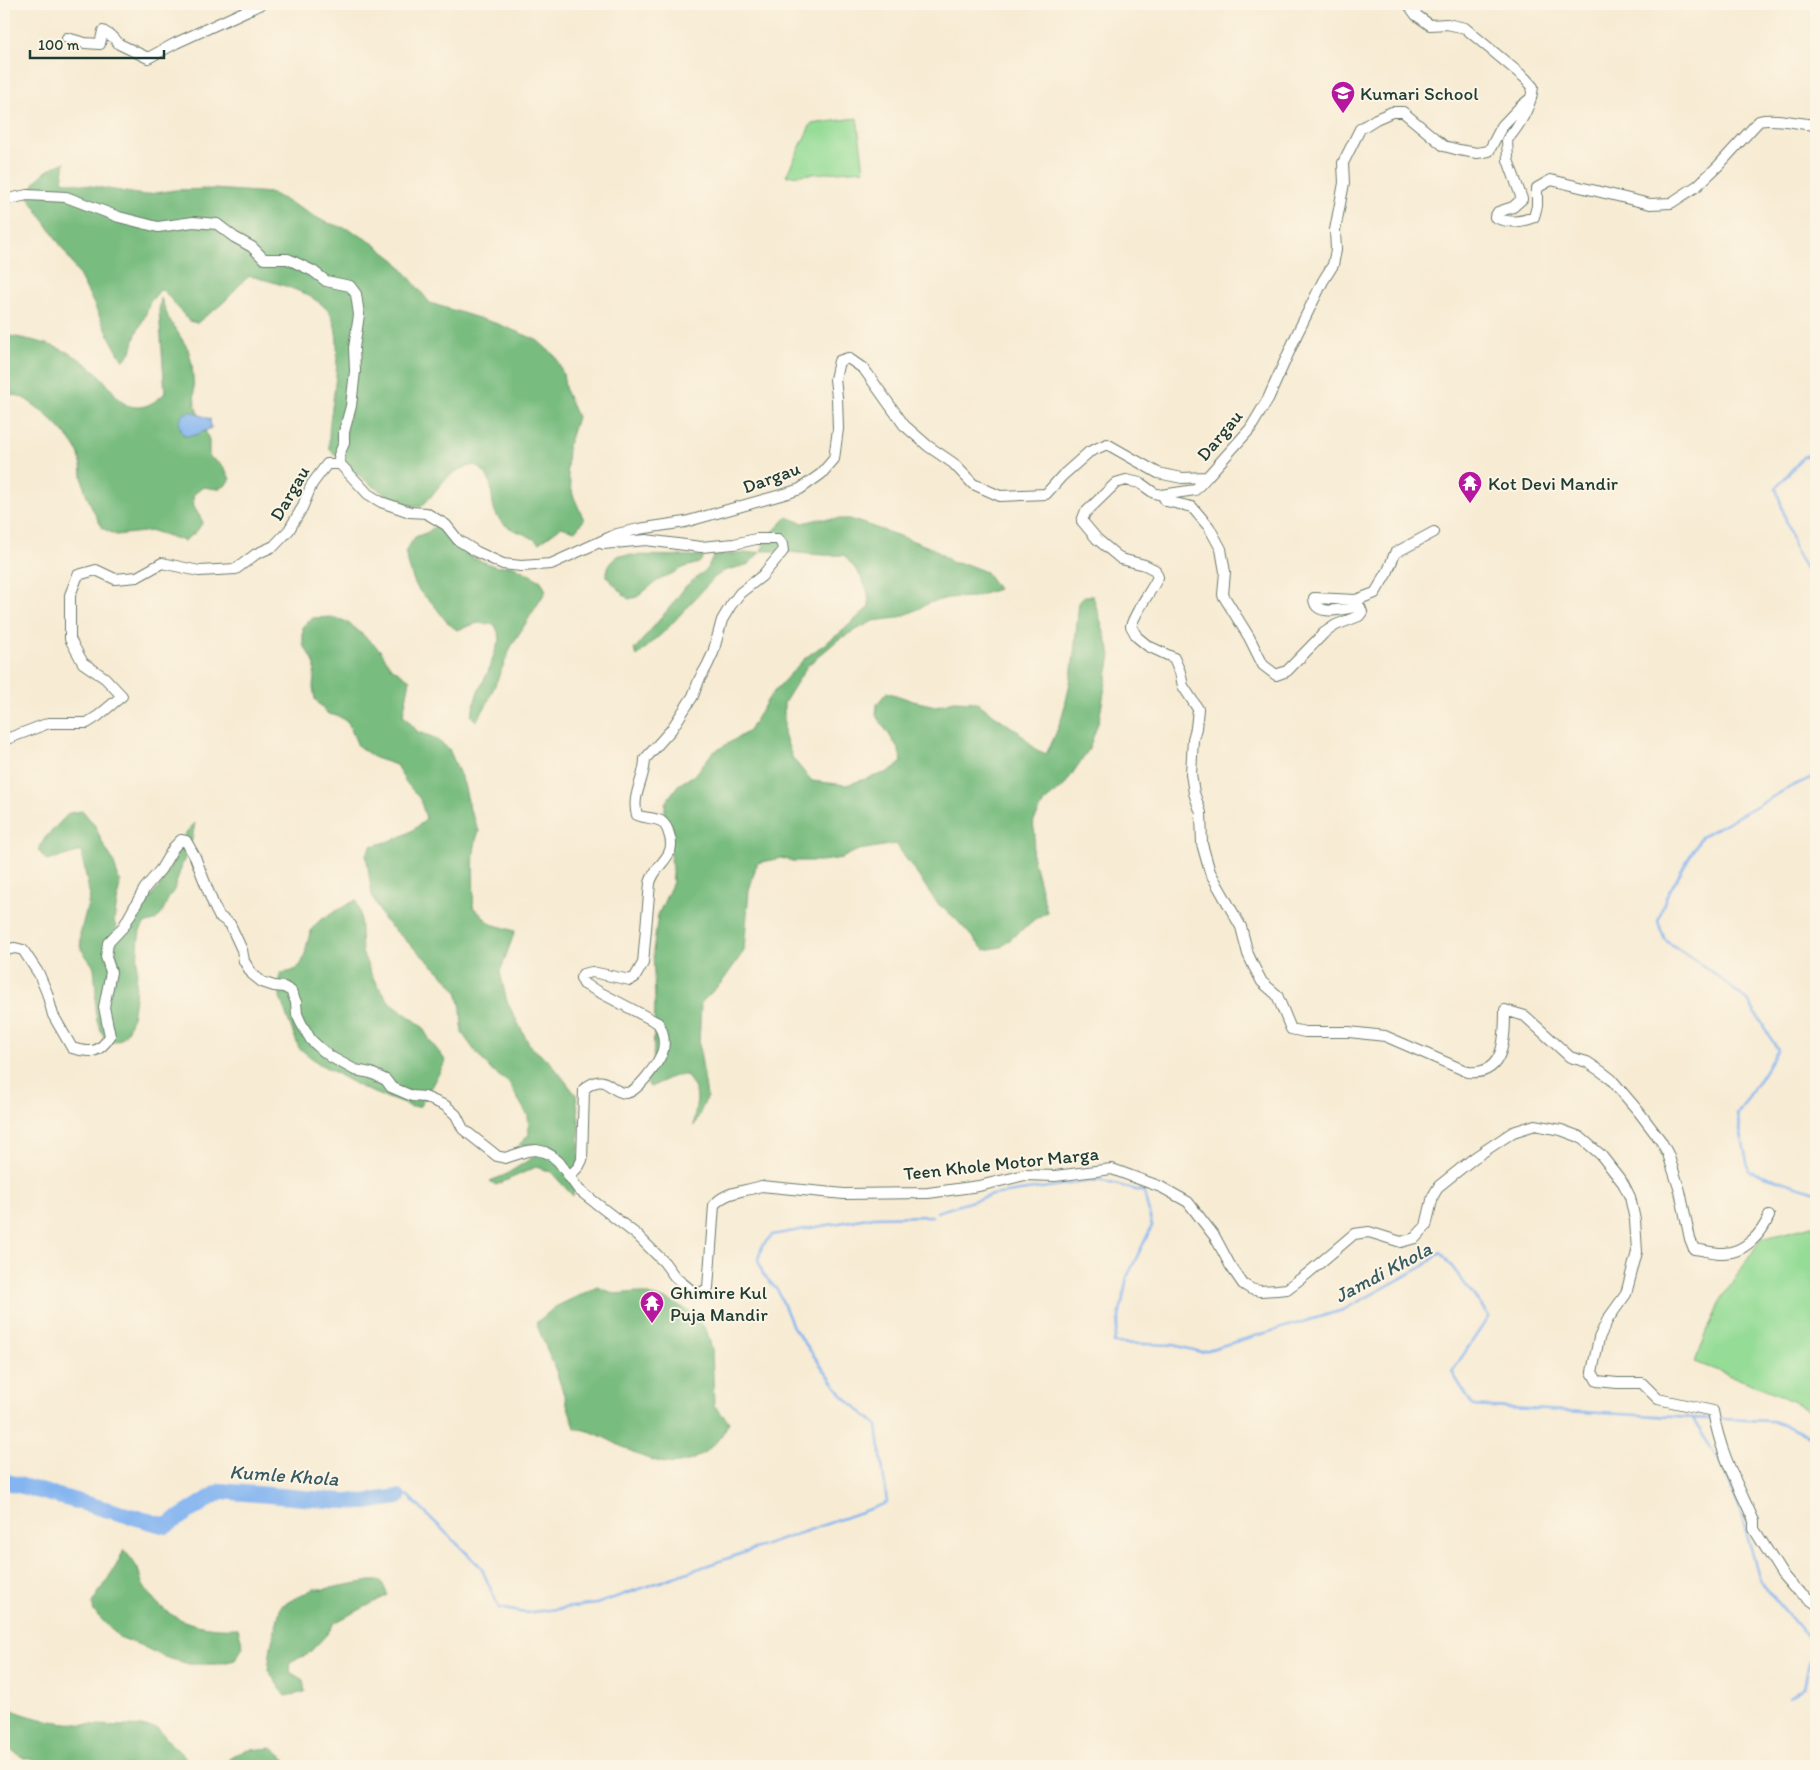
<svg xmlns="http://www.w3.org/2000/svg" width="1820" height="1770" viewBox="0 0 1820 1770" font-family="Itim,sans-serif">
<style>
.green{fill:#95dc96;stroke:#5a8c65}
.forest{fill:#78bc7f;stroke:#4c7c5a}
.water{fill:#85b5f0;stroke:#527992}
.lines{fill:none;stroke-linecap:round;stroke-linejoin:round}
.stream{stroke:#85b5f0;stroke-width:2.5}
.river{stroke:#85b5f0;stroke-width:16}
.minor-casing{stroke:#6b7a6c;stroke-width:12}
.minor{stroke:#fff;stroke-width:10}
.labels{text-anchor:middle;stroke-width:4;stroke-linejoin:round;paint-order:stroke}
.poi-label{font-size:19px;fill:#1f3d34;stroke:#fcf5e5;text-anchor:start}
.street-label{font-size:19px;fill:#1f3d34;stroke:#fcf5e5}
.water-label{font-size:20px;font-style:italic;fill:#385b63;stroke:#fcf5e5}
</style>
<rect width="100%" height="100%" fill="#fcf5e5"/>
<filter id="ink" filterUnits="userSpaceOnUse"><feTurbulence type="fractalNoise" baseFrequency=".02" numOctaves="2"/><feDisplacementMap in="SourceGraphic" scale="10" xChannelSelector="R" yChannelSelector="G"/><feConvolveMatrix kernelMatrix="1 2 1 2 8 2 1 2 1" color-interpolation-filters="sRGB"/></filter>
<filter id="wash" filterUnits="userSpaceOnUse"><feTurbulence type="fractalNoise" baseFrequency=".0096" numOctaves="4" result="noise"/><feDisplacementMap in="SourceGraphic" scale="20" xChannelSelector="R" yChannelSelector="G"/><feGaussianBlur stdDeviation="1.12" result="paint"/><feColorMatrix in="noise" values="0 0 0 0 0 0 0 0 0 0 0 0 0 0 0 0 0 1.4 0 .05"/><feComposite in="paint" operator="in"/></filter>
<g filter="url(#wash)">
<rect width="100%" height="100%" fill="#f7ebd3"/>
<path class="green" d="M857,118L864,170L786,176L811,124Z
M1816,1225V1413L1773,1392L1695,1362L1719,1303L1761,1239Z"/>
<path class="forest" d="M65,162L62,181L143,195L175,190L213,189L272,193L325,222L351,230L374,244L396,261L430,303L498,324L537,340L556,357L563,374L566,392L577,417L568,446L567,470L573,495L584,520L575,531L561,527L539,543C526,531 506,532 497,516C487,497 499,479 475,465C445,470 441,488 421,507C388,504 353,471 329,449C329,440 329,430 330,422C333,397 345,333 329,312C314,292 274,282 250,276C238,284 235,291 225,301C217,309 206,315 197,323L189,321L164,291L160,290L150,302L145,316L136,334L131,352L123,361C106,333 94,302 78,273C62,246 44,221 27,195C38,176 45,170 65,162Z
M161,298L168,317L188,349L192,364L195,405L209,440V457C220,463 225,468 230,479L225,486L217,489L203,487L193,495L194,507L203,522L197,531L184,541L153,531L116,535L102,528C95,513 86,498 83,482C81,473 82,463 79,455C75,439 31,397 15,395C12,395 7,396 4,396V335C41,341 70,347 98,374C106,381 119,402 127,405C143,411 154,403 165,393L159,310Z
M787,517L803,523L819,519H850L911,540L934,549L953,563L966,564L986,572L998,589L974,597L948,598L929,603L912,612L897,618L873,621L839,639L807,666L784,703V734L793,759L812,781L846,785L888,772L902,762L898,748L876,715L877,704L887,692L913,701L936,706L954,701L976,702L1020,733L1037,750L1046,754C1072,708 1074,653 1079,601L1085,596H1093L1111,655L1099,720L1089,749L1064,786L1044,802L1033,823L1035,835L1032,855L1047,912L1035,919L1001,947L984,950L955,918L937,903L896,844L858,850L842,858L823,861H792L781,858L757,863L749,890L744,951L722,982L701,1003L699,1044L707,1097L694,1126C694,1100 704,1098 686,1075C672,1074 663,1082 650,1087L645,1081L653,1065L655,1000L653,951L658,915L673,882L669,830L665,813V803L678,785L696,774L712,753L749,731L770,696L805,658L840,633L869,607C870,585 857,571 844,555C817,557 788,550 761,551L768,537Z
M435,526L463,548L473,558L497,567L512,565L541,581L546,591L512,645L486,706L476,721L471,716L477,694L488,672L500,637L495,625L478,623L457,630C443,620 443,616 433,604C430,600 425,597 421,593C412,582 409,565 405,552L415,537L428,532Z
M760,552L749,564L724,571L714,578L666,630L637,656L634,650L670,607L686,586L706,570L714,556Z
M618,555L704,556L699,563L685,567L657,581L637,597L628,599L606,576L609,564Z
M332,617L345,621L355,628L380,650L390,666L410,680L403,715L418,732L433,737L449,749L464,784L470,810L479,831C470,851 475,884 473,907L491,924L515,931L500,972L507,1002L530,1046L551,1063L576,1095L579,1121V1160L573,1196L551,1172L536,1167L496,1185L490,1181L505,1175L535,1156L531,1145H519L529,1134L528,1116L508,1082L492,1071L475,1051L462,1033L461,1008L457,991L448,980L384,920L372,895L366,854L371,846C392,841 412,835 426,818L420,799L405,781L396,765L375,758L358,746L348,722L338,716L328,714L315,699L313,687L315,666L312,658L303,645V626L313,618Z
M83,811L95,826L104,846L113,860L120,883L114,921L118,933L129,928L164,880L187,831L195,823L192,840L182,865L174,890L168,899L161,915L154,921L144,924L140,931C135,955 140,1025 121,1039C117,1042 110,1042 106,1043L97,1020L95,1009L96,991L94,967L81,949L80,934L90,896L81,851L47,861L38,850L45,838L69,813Z
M356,900L360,912L362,952L373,978L390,1003L421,1025L431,1042L446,1061L420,1106L412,1107L364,1089L318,1063L299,1048L280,998V973C316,972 298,940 318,922C329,914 344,907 356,900Z
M597,1287L616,1294L637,1292L652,1296L670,1301L689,1311L706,1329L712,1349L714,1405L729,1422C722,1437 715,1445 702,1454C665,1479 628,1447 594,1433C588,1430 581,1430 575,1428L556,1371L536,1323L555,1307Z
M124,1550C129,1556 135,1563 138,1569C140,1574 140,1579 143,1584C164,1621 198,1630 238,1628L243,1647L235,1660L217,1664H189L164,1657L140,1645L119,1637L94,1612L92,1603L116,1566Z
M370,1581H381L388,1595L334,1623L328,1633L307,1655L291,1661L290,1672L303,1680L305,1692L285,1696L268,1670L271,1646L281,1606L313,1589H324Z
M4,1706C50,1730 108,1723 158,1728L171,1744L188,1760L190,1766H41L33,1760L24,1758L4,1746Z
M272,1748L288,1762L289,1766H223L233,1755L249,1750Z"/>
<path class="water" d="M190,411L210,419L211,428L196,435L184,436L179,425L182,415Z"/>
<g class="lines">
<path class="stream" d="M1816,453L1803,457L1776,488L1795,549L1816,587
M1816,776L1792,786L1701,837L1666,897L1658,922L1665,940L1712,972L1748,1001L1778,1050L1737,1115L1749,1171L1816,1192
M937,1212L992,1195L1099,1180L1144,1192L1152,1226L1127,1277L1114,1343L1174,1345L1201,1352L1343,1310L1424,1266L1441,1252L1489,1316L1452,1372L1473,1406L1711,1419
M1692,1418L1722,1465L1739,1507L1760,1581L1813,1644L1804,1688L1789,1698
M1719,1419L1772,1421L1816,1438
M407,1495L481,1567L499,1608L525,1613L596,1604L887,1503L877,1425L843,1396L793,1327L778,1291L763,1274L758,1260L762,1246L772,1235L873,1217L932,1216"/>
<path class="river" d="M4,1481L166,1526L221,1491L327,1500L365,1502L398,1497"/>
</g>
</g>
<g filter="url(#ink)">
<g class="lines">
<defs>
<path id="minor" d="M67,38L85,43L100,44L103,31L114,38L119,44L148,58L176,43L261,4
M1531,98C1526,115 1518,127 1507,140L1508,160L1522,199L1513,207L1498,212L1495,217C1509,224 1520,222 1534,217L1537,206V188L1551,180L1650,204L1671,203L1697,186L1718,166L1759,121C1773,117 1800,124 1816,125
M4,200L27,195L66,197L119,217L158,227L193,222L217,224L234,237L252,247L264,259H288L313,271L326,281L350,286L356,294L359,315L354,348L355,371L351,406L344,432V443L339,455L340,464
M1207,477L1195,490L1162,495L1154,493L1140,483L1126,480L1116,483L1085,513L1082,521L1097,539L1121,559L1145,565L1155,570L1158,577C1150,594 1137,608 1131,626L1137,637L1148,646L1174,658L1180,672L1183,686L1198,709L1196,728L1193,739L1191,774L1194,793L1201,813L1202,844L1210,872L1241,927L1248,954L1254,967L1262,982L1277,995L1291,1029L1305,1032H1349L1385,1036L1468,1072C1505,1076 1505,1037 1505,1010L1525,1016L1570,1057L1587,1062L1602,1072L1611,1079L1639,1112L1661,1141L1668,1154L1680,1191L1690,1239L1694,1249C1703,1250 1713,1253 1722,1253C1743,1254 1762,1234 1769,1216
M1162,495L1166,501L1192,507L1209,527L1221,549L1225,572L1223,595L1249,637L1263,665L1276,675L1287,671L1324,633L1336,625L1359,616L1362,612L1360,607C1348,606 1315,620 1314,598L1356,600L1375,593L1388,571L1395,553L1434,532
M4,740L49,723H87L98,716L122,696L105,678L83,663L70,639V595L78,575L96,570L115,579L137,577L162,563L199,571L236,569L256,554L274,546L289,530L302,508L312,484L327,464H340L368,494L381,502L410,512L426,513L446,525L458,540L477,552L503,564L521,566L551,564L617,534L639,529L685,522L788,493L800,489L821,474L834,459L838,429L837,397L835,379L839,361L848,358L864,369L904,425L928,446L953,463L973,484L1000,496L1046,494L1062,476L1089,452L1107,444L1158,473L1182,478L1207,477L1250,429L1268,399L1297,334L1323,281L1333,265L1336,250L1335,230L1344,183L1343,163L1360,129L1376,119L1392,112H1403L1444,146L1459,150L1477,153L1489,151L1502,126L1520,107L1531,98L1533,87L1525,78L1465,28L1447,24L1430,25L1416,15L1408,4
M4,952L5,950L15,948L23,950L39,974L47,993L53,1015L72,1048C91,1053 99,1054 110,1036L104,1007L111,972L106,957L108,943L124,926L145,888L161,869L174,847L181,840L186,841L195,857L214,906L219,916L230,924L242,950L244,961L252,974L262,982L274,986L284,987L291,991L296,1002L297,1014L301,1023L311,1040L321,1049L331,1057L355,1070L371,1073L386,1080L391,1087L412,1096L425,1097L446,1106L456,1115L463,1129L497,1156L505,1158L527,1151L536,1150L545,1152L552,1156L559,1162L579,1190L637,1235L664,1262L675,1277L692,1291L701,1293L708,1288L714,1205C727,1190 745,1192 761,1186L844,1194L928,1193L979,1186L1025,1175L1055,1176L1112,1169L1161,1187L1188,1202L1215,1237L1230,1265L1243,1284L1251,1289L1260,1291L1277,1290L1287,1289L1307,1274L1354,1234L1369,1232L1401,1242L1415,1238L1426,1226L1433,1196L1439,1186L1474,1158L1513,1132L1535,1125L1561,1130L1580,1137L1601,1155L1623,1183L1630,1197L1635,1220L1637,1252L1626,1294L1608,1319L1599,1338L1592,1372L1597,1381L1617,1383H1642L1658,1399L1713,1411C1720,1453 1737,1483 1754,1521V1529L1782,1574L1794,1588L1816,1604
M569,1177L579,1166L582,1160L584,1089C607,1070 609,1093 626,1093C638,1092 660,1061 663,1050C665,1041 663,1030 658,1023L584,984L581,978L583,974L592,972L630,980L635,977L643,963L650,883C655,863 678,857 669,834C668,830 665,824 661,821C655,818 644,818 637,815C631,795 645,779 645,759L671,730L693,696L699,680L707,666L713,653L722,620L731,605L740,593L762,576L783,551L782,544L778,539H756L734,544L701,547L646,540L603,544"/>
</defs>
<use href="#minor" class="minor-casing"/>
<use href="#minor" class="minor"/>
</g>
</g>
<defs>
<symbol id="school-pin" viewBox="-11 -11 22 30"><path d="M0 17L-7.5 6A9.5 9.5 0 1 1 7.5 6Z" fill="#b5179e" stroke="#fcf5e5"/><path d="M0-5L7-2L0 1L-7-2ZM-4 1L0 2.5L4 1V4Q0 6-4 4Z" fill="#fff"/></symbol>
<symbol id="temple-pin" viewBox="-11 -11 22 30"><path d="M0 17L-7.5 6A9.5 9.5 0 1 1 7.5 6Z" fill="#b5179e" stroke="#fcf5e5"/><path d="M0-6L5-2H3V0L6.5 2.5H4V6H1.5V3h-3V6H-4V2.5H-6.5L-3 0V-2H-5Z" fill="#fff"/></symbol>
</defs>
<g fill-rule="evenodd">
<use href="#school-pin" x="1329" y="79" width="28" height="38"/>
<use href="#temple-pin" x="1456" y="469" width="28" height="38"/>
<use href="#temple-pin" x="638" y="1289" width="28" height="38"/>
</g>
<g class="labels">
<g class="poi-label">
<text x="1360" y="100">Kumari School</text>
<text x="1488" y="490">Kot Devi Mandir</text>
<text x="670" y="1299">Ghimire Kul<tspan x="670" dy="22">Puja Mandir</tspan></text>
</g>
<g class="street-label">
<text transform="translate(1219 435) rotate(-50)" y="7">Dargau</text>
<text transform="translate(771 477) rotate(-20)" y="7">Dargau</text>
<text transform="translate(289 493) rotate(-60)" y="7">Dargau</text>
<text transform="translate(1001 1163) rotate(-6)" y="7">Teen Khole Motor Marga</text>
</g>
<g class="water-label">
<text transform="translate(1383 1272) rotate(-28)" y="7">Jamdi Khola</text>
<text transform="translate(284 1475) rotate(4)" y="7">Kumle Khola</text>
</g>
</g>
<rect width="1820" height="1770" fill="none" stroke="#fcf5e5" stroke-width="20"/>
<path d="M30 50v8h134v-8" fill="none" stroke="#1f3d34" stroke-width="2.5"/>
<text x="38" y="50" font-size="15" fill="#1f3d34" stroke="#fcf5e5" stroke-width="4" paint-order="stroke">100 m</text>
</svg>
